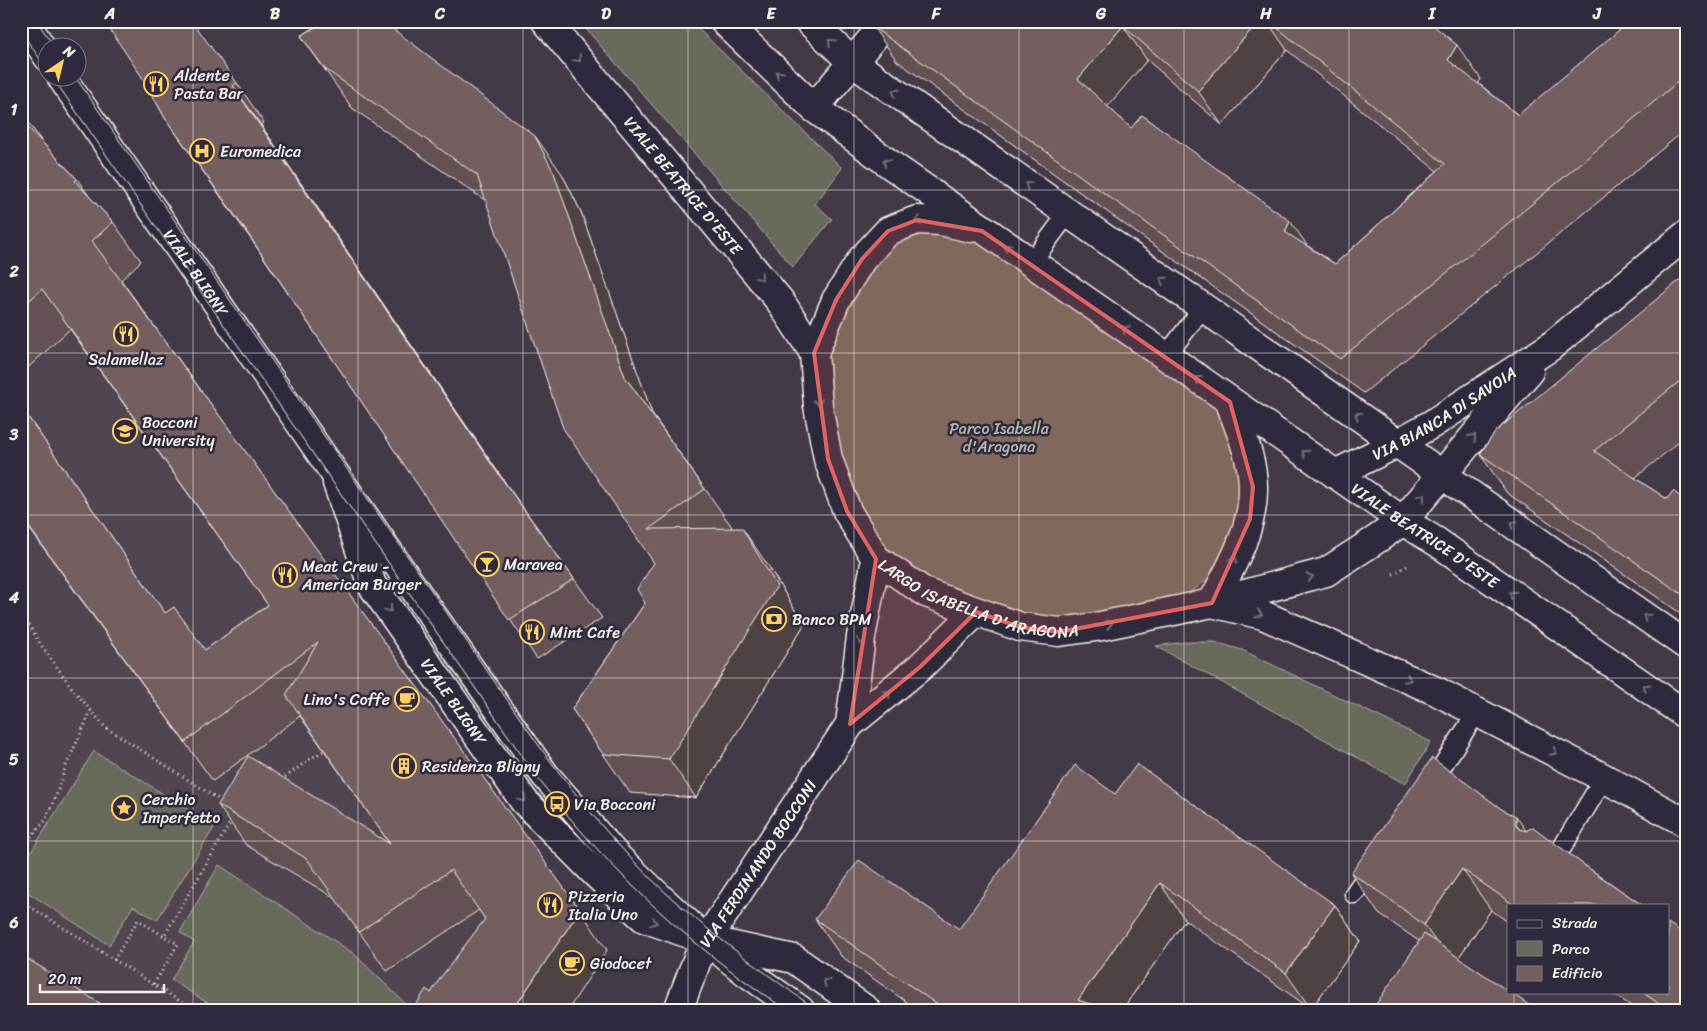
<svg xmlns="http://www.w3.org/2000/svg" width="1707" height="1031" viewBox="0 0 1707 1031" font-family="Sriracha,sans-serif">
<style>
.built{fill:#51454f}
.green{fill:#686a5b;stroke:#aeaea2}
.lines{fill:none;stroke-linecap:round;stroke-linejoin:round}
.lane-casing{stroke:#f4f1e8;stroke-width:21}
.street-casing{stroke:#f4f1e8;stroke-width:31}
.secondary-casing{stroke:#f4f1e8;stroke-width:31}
.path{stroke:#f4f1e8;stroke-width:3;stroke-dasharray:1 4;stroke-linecap:butt}
.lane{stroke:#2f2a3d;stroke-width:18}
.street{stroke:#2f2a3d;stroke-width:28}
.secondary{stroke:#2f2a3d;stroke-width:28}
.tram{stroke:#f4f1e8;stroke-width:1}
.wall{fill:#635153;stroke:#f4f1e8;fill-rule:evenodd}
.shaded-wall{fill:#504243;stroke:#f4f1e8}
.building{fill:#735e60;stroke:#f4f1e8}
.oneway{stroke:#747079}
.marked{fill:#df6462;fill-opacity:0.2;stroke:#df6462;stroke-width:4;stroke-linejoin:round}
.grid{fill:none;stroke:#f4f1e8;stroke-width:1;stroke-opacity:0.55}
.labels{text-anchor:middle;stroke-width:5;stroke-linejoin:round;paint-order:stroke}
.poi-label{font-size:16px;fill:#f4f1e8;stroke:#2f2a3d;text-anchor:start}
.street-label{font-size:16px;fill:#f4f1e8;stroke:#2f2a3d}
.park-label{font-size:16px;fill:#b5b4a9;stroke:#2f2a3d}
.neatline{fill:none;stroke:#f4f1e8;stroke-width:2}
.grid-label{font-size:16px;text-anchor:middle;font-weight:bold;fill:#f4f1e8}
</style>
<rect width="100%" height="100%" fill="#433a48"/>
<filter id="ink" filterUnits="userSpaceOnUse"><feTurbulence type="fractalNoise" baseFrequency=".02" numOctaves="2"/><feDisplacementMap in="SourceGraphic" scale="10" xChannelSelector="R" yChannelSelector="G"/><feConvolveMatrix kernelMatrix="1 2 1 2 8 2 1 2 1" color-interpolation-filters="sRGB"/></filter>
<g filter="url(#ink)">
<path class="built" d="M21,144L607,950L568,1010H21Z"/>
<path class="green" d="M579,21H690L842,168L815,204L832,219L793,267Z
M906,228L988,237L1219,403L1238,438L1244,501L1220,570L1185,596L1040,622L968,602L885,550L846,491L821,371L862,268Z
M1185,642H1215L1242,650L1431,742L1405,784L1156,646Z
M94,751L215,826L157,920L133,906L109,945L21,888V868Z
M219,865L353,953L412,1010H219L171,980L194,942L180,932Z"/>
<g class="lines">
<defs>
<path id="lane" d="M1031,263L1068,213
M1165,357L1203,308
M1430,785L1477,712
M1554,861L1604,778
M1354,894L1373,866"/>
<g id="street">
<path d="M809,21L852,62L1686,645"/>
<path d="M814,108L887,21"/>
<path id="s1" d="M1335,474L1398,443L1432,424L1550,347L1686,235"/>
<path id="s2" d="M337,483L372,585L524,801L597,875L644,918L706,940L794,959L866,1010"/>
<path d="M1403,521L1529,371"/>
<path d="M850,724L861,637L876,559"/>
<path id="s3" d="M678,1010L702,947L850,724L920,667L976,612"/>
</g>
<g id="secondary">
<path d="M24,21L48,57"/>
<path id="s4" d="M546,21L780,301L814,353"/>
<path id="s5" d="M724,21L814,108L891,165L1403,521L1437,542L1686,715"/>
<path id="s6" d="M62,78L424,603L545,775L618,858L660,898L706,940L746,972L800,1010"/>
<path id="s7" d="M971,228L941,221L917,220L888,231L862,259L836,300L814,353L818,406L828,459L847,511L876,559L926,593L1020,627L1059,632L1096,627L1212,603L1326,572L1374,541L1403,521"/>
<path d="M1212,603C1231,567 1254,529 1253,487C1253,458 1239,429 1230,402"/>
<path d="M1216,604L1263,615L1438,692L1604,778L1686,823"/>
</g>
</defs>
<use href="#lane" class="lane-casing"/>
<use href="#street" class="street-casing"/>
<use href="#secondary" class="secondary-casing"/>
<path class="path" d="M1393,574L1407,566
M21,612L41,645L72,688L105,727L223,802
M281,780L313,757L325,750
M21,848L45,821L56,796L65,768L91,711
M21,901L194,1010
M114,960L138,920L164,936L232,820
M154,984L178,944L164,936"/>
<use href="#lane" class="lane"/>
<use href="#street" class="street"/>
<use href="#secondary" class="secondary"/>
<path class="tram" d="M37,21L55,48
M21,32L48,70
M53,78L536,776C592,849 657,915 730,970C748,984 768,997 786,1010
M76,78L537,743C576,796 617,848 666,893C713,936 765,973 817,1010"/>
</g>
<path class="wall" d="M307,21H406L393,30L562,174L581,212L652,414L732,527L731,528L769,567L804,625L696,798L630,793L572,709L645,603L654,563L486,201L352,108L301,36L313,28Z
M878,21H1428L1481,79L1478,83L1518,115L1686,21V129L1556,237L1364,393L1131,229L897,61L873,27ZM1287,50L1437,171L1335,264L1131,128L1107,106L1147,60L1222,125Z
M144,80L237,83L264,123L261,125L509,488L602,618L537,659L253,242L165,118Z
M21,112L43,143L77,179L89,196L113,222L141,261L121,280L607,950L431,993L485,919L479,910L387,971L335,898L246,845L218,805L390,844L300,716L213,781L21,517V407L165,613L205,650L268,605L70,329L21,374Z
M1686,275V436L1635,478L1667,499L1686,501V617L1507,493L1480,454Z
M1115,794L1335,905L1360,941L1311,1009L1185,920L1122,1010H918L841,956L815,919L959,929Z
M1526,830L1584,865L1642,905H1508V922L1491,910L1459,957L1419,941L1379,914L1351,873Z
M1611,992H1668L1686,1010H1637Z"/>
<path class="shaded-wall" d="M1259,21H1267L1287,50L1222,125L1198,91Z
M1123,26L1147,60L1102,113L1078,79Z
M1457,45L1481,79L1472,93L1448,60Z
M233,86L261,125L524,511L497,472Z
M535,136L562,174L581,212L653,416L625,377Z
M1290,221L1314,255L1285,232Z
M742,528L769,567L804,625L696,798L669,759Z
M21,699L23,710L22,751L21,755Z
M1516,816L1544,857L1516,825Z
M1462,869L1491,910L1453,966L1424,925Z
M1160,883L1185,920L1122,1010H1085L1078,1000Z
M1335,905L1360,941L1311,1009L1286,973Z
M580,910L607,950L568,1010H513Z"/>
<path class="building" d="M104,21H192L237,83L233,86L497,472L574,579L509,620L244,228L165,118L144,80Z
M313,21H385L389,26L535,136L554,173L625,377L705,489L649,529L742,528L777,586L669,759L603,754L572,709L645,603L637,589L654,563L563,428L477,175L325,69L301,36L317,26Z
M878,21H1259L1198,91L1123,26L1078,79L1131,128L1142,115L1290,221L1285,232L1335,264L1445,164L1269,21H1428L1457,45L1448,60L1518,115L1630,21H1686V75L1532,204L1340,359L1108,196L873,27Z
M21,120L77,179L75,181L113,222L92,241L580,910L513,1010H413L426,989L431,993L441,977L485,919L451,870L359,932L307,859L218,805L248,756L390,844L286,695L318,642L185,742L21,516V407L165,613L174,607L205,650L268,605L42,289L21,308Z
M1686,275V376L1594,451L1667,499L1673,491L1686,501V597L1480,454L1496,431Z
M1432,758L1503,810L1516,816V825L1519,829L1526,831L1533,827L1584,865L1642,905H1514L1462,869L1424,925L1388,898L1351,873Z
M1137,764L1335,905L1286,973L1160,883L1078,1000L1108,1010H945L815,919L859,860L959,929L1075,765L1115,794Z
M1668,923L1686,935V1010H1668L1642,992H1668Z
M1424,934L1508,991V992H1510L1536,1010H1372Z
M21,955L111,1010H21Z"/>
<defs><path id="oneway-chevron" d="M-2-3.5L2.5 0L-2 3.5" fill="none" stroke-width="1.6" stroke-linecap="round" stroke-linejoin="round" transform="scale(1.25)"/></defs>
<g class="oneway">
<use href="#oneway-chevron" transform="translate(831 42) rotate(-136)"/>
<use href="#oneway-chevron" transform="translate(578 59) rotate(50)"/>
<use href="#oneway-chevron" transform="translate(779 74) rotate(-136)"/>
<use href="#oneway-chevron" transform="translate(895 92) rotate(-145)"/>
<use href="#oneway-chevron" transform="translate(886 162) rotate(-144)"/>
<use href="#oneway-chevron" transform="translate(1028 185) rotate(-145)"/>
<use href="#oneway-chevron" transform="translate(918 221) rotate(171)"/>
<use href="#oneway-chevron" transform="translate(1007 247) rotate(-146)"/>
<use href="#oneway-chevron" transform="translate(760 277) rotate(50)"/>
<use href="#oneway-chevron" transform="translate(1163 280) rotate(-145)"/>
<use href="#oneway-chevron" transform="translate(1125 329) rotate(-145)"/>
<use href="#oneway-chevron" transform="translate(1198 379) rotate(-145)"/>
<use href="#oneway-chevron" transform="translate(818 402) rotate(84)"/>
<use href="#oneway-chevron" transform="translate(1358 415) rotate(-145)"/>
<use href="#oneway-chevron" transform="translate(1473 437) rotate(-49)"/>
<use href="#oneway-chevron" transform="translate(1305 453) rotate(-145)"/>
<use href="#oneway-chevron" transform="translate(1422 497) rotate(-51)"/>
<use href="#oneway-chevron" transform="translate(1513 524) rotate(-145)"/>
<use href="#oneway-chevron" transform="translate(1234 559) rotate(-65)"/>
<use href="#oneway-chevron" transform="translate(1310 577) rotate(-16)"/>
<use href="#oneway-chevron" transform="translate(1512 594) rotate(-145)"/>
<use href="#oneway-chevron" transform="translate(389 609) rotate(55)"/>
<use href="#oneway-chevron" transform="translate(1259 614) rotate(17)"/>
<use href="#oneway-chevron" transform="translate(1646 617) rotate(-145)"/>
<use href="#oneway-chevron" transform="translate(1109 624) rotate(-12)"/>
<use href="#oneway-chevron" transform="translate(861 641) rotate(98)"/>
<use href="#oneway-chevron" transform="translate(1408 679) rotate(23)"/>
<use href="#oneway-chevron" transform="translate(1646 687) rotate(-145)"/>
<use href="#oneway-chevron" transform="translate(888 693) rotate(-39)"/>
<use href="#oneway-chevron" transform="translate(1554 752) rotate(28)"/>
<use href="#oneway-chevron" transform="translate(523 799) rotate(51)"/>
<use href="#oneway-chevron" transform="translate(654 922) rotate(19)"/>
<use href="#oneway-chevron" transform="translate(826 982) rotate(-145)"/>
</g>
</g>
<path class="marked" d="M917,220L982,231L1230,402L1253,487L1250,519L1212,603L1059,632L1020,627L976,612L920,667L850,724L876,559L847,511L828,459L814,353L836,300L862,259L888,231Z"/>
<path class="grid" d="M193,21V1010M358,21V1010M523,21V1010M688,21V1010M854,21V1010M1019,21V1010M1184,21V1010M1349,21V1010M1514,21V905M21,190H1686M21,353H1686M21,515H1686M21,678H1686M21,841H1686M1514,992V1010"/>
<defs>
<symbol id="restaurant-ring" viewBox="-11 -11 22 22"><circle r="9.5" fill="#2f2a3d" stroke="#ffd166" stroke-width="1.5"/><path d="M-5-6h1v4h1v-4h1v4h1v-4h1v5L-1.5 .5V6h-2V.5L-5-1ZM5-6V6H3V1.5H1.5Q1.5-4 5-6Z" fill="#ffd166"/></symbol>
<symbol id="hospital-ring" viewBox="-11 -11 22 22"><circle r="9.5" fill="#2f2a3d" stroke="#ffd166" stroke-width="1.5"/><path d="M-5-5h3v3.5h4V-5h3V5h-3V1.5h-4V5h-3Z" fill="#ffd166"/></symbol>
<symbol id="university-ring" viewBox="-11 -11 22 22"><circle r="9.5" fill="#2f2a3d" stroke="#ffd166" stroke-width="1.5"/><path d="M0-5L7-2L0 1L-7-2ZM-4 1L0 2.5L4 1V4Q0 6-4 4Z" fill="#ffd166"/></symbol>
<symbol id="bar-ring" viewBox="-11 -11 22 22"><circle r="9.5" fill="#2f2a3d" stroke="#ffd166" stroke-width="1.5"/><path d="M-6-5H6L.8 .8V4.5H3.5V6h-7V4.5H-.8V.8Z" fill="#ffd166"/></symbol>
<symbol id="bank-ring" viewBox="-11 -11 22 22"><circle r="9.5" fill="#2f2a3d" stroke="#ffd166" stroke-width="1.5"/><path d="M-6-4H6V4H-6ZM0-2.3a2.3 2.3 0 1 0 0 4.6a2.3 2.3 0 1 0 0-4.6Z" fill="#ffd166"/></symbol>
<symbol id="cafe-ring" viewBox="-11 -11 22 22"><circle r="9.5" fill="#2f2a3d" stroke="#ffd166" stroke-width="1.5"/><path d="M-5.5-4.5H6V0H3Q3 3.5 0 3.5H-2.5Q-5.5 3.5-5.5 0ZM3-3.2v2h1.7v-2ZM-6 4.5H4V6H-6Z" fill="#ffd166"/></symbol>
<symbol id="building-ring" viewBox="-11 -11 22 22"><circle r="9.5" fill="#2f2a3d" stroke="#ffd166" stroke-width="1.5"/><path d="M-4-6H4V6H1V3H-1V6H-4ZM-2.5-4.3h1.7v1.8h-1.7ZM.8-4.3h1.7v1.8H.8ZM-2.5-1h1.7V.8h-1.7ZM.8-1h1.7V.8H.8Z" fill="#ffd166"/></symbol>
<symbol id="bus-ring" viewBox="-11 -11 22 22"><circle r="9.5" fill="#2f2a3d" stroke="#ffd166" stroke-width="1.5"/><path d="M-5-6H5V4H4V6H2V4H-2V6H-4V4H-5ZM-3.5-4V0h7V-4ZM-3.5 1.2v1.5H-2V1.2ZM2 1.2v1.5H3.5V1.2Z" fill="#ffd166"/></symbol>
<symbol id="sight-ring" viewBox="-11 -11 22 22"><circle r="9.5" fill="#2f2a3d" stroke="#ffd166" stroke-width="1.5"/><path d="M0-6L1.8-2.2L6-1.7L2.9 1.2L3.7 5.4L0 3.3L-3.7 5.4L-2.9 1.2L-6-1.7L-1.8-2.2Z" fill="#ffd166"/></symbol>
</defs>
<g fill-rule="evenodd">
<use href="#restaurant-ring" x="142" y="70" width="28" height="28"/>
<use href="#hospital-ring" x="188" y="137" width="28" height="28"/>
<use href="#restaurant-ring" x="112" y="320" width="28" height="28"/>
<use href="#university-ring" x="111" y="417" width="28" height="28"/>
<use href="#bar-ring" x="473" y="550" width="28" height="28"/>
<use href="#restaurant-ring" x="271" y="561" width="28" height="28"/>
<use href="#bank-ring" x="760" y="605" width="28" height="28"/>
<use href="#restaurant-ring" x="518" y="618" width="28" height="28"/>
<use href="#cafe-ring" x="393" y="685" width="28" height="28"/>
<use href="#building-ring" x="390" y="752" width="28" height="28"/>
<use href="#bus-ring" x="543" y="790" width="28" height="28"/>
<use href="#sight-ring" x="110" y="794" width="28" height="28"/>
<use href="#restaurant-ring" x="536" y="891" width="28" height="28"/>
<use href="#cafe-ring" x="558" y="949" width="28" height="28"/>
</g>
<g class="labels">
<g class="poi-label">
<text x="174" y="81">Aldente<tspan x="174" dy="18">Pasta Bar</tspan></text>
<text x="220" y="157">Euromedica</text>
<text x="126" y="365" text-anchor="middle">Salamellaz</text>
<text x="142" y="428">Bocconi<tspan x="142" dy="18">University</tspan></text>
<text x="504" y="570">Maravea</text>
<text x="302" y="572">Meat Crew -<tspan x="302" dy="18">American Burger</tspan></text>
<text x="792" y="625">Banco BPM</text>
<text x="550" y="638">Mint Cafe</text>
<text x="390" y="705" text-anchor="end">Lino's Coffe</text>
<text x="422" y="772">Residenza Bligny</text>
<text x="142" y="805">Cerchio<tspan x="142" dy="18">Imperfetto</tspan></text>
<text x="574" y="810">Via Bocconi</text>
<text x="568" y="902">Pizzeria<tspan x="568" dy="18">Italia Uno</tspan></text>
<text x="590" y="969">Giodocet</text>
</g>
<g class="street-label">
<text dy="6" stroke="none"><textPath href="#s4" startOffset="214">VIALE BEATRICE D'ESTE</textPath></text>
<text dy="6" stroke="none"><textPath href="#s6" startOffset="236">VIALE BLIGNY</textPath></text>
<text dy="6" stroke="none"><textPath href="#s1" startOffset="125">VIA BIANCA DI SAVOIA</textPath></text>
<text dy="6" stroke="none"><textPath href="#s5" startOffset="871">VIALE BEATRICE D'ESTE</textPath></text>
<text dy="6" stroke="none"><textPath href="#s7" startOffset="561">LARGO ISABELLA D'ARAGONA</textPath></text>
<text dy="6" stroke="none"><textPath href="#s2" startOffset="250">VIALE BLIGNY</textPath></text>
<text dy="6" stroke="none"><textPath href="#s3" startOffset="168">VIA FERDINANDO BOCCONI</textPath></text>
</g>
<g class="park-label">
<text x="999" y="434">Parco Isabella<tspan x="999" dy="18">d'Aragona</tspan></text>
</g>
</g>
<rect width="1707" height="1031" fill="none" stroke="#2f2a3d" stroke-width="55"/>
<rect x="1507" y="904" width="162" height="90" fill="#2f2a3d" stroke="#7e7a81"/>
<rect x="1517" y="920" width="25" height="8" fill="#2f2a3d" stroke="#7e7a81"/>
<text x="1552" y="928" font-size="15" fill="#f4f1e8">Strada</text>
<rect x="1517" y="941" width="25" height="15" fill="#686a5b" stroke="#7e7a81"/>
<text x="1552" y="954" font-size="15" fill="#f4f1e8">Parco</text>
<rect x="1517" y="966" width="25" height="15" fill="#735e60" stroke="#7e7a81"/>
<text x="1552" y="978" font-size="15" fill="#f4f1e8">Edificio</text>
<g transform="translate(62 62) rotate(35)"><circle r="24" fill="#2f2a3d" stroke="#7e7a81"/>
<path d="M0-4L9 19L0 12L-9 19Z" fill="#ffd166"/>
<text y="-8" font-size="14" font-weight="bold" text-anchor="middle" fill="#f4f1e8">N</text>
</g>
<path d="M40 984v8h124v-8" fill="none" stroke="#f4f1e8" stroke-width="2.5"/>
<text x="48" y="984" font-size="15" fill="#f4f1e8" stroke="#2f2a3d" stroke-width="4" paint-order="stroke">20 m</text>
<rect x="28" y="28" width="1652" height="976" class="neatline"/>
<g class="grid-label">
<text x="110" y="19">A</text>
<text x="275" y="19">B</text>
<text x="440" y="19">C</text>
<text x="606" y="19">D</text>
<text x="771" y="19">E</text>
<text x="936" y="19">F</text>
<text x="1101" y="19">G</text>
<text x="1266" y="19">H</text>
<text x="1432" y="19">I</text>
<text x="1597" y="19">J</text>
<text x="14" y="115">1</text>
<text x="14" y="277">2</text>
<text x="14" y="440">3</text>
<text x="14" y="603">4</text>
<text x="14" y="765">5</text>
<text x="14" y="928">6</text>
</g>
</svg>
